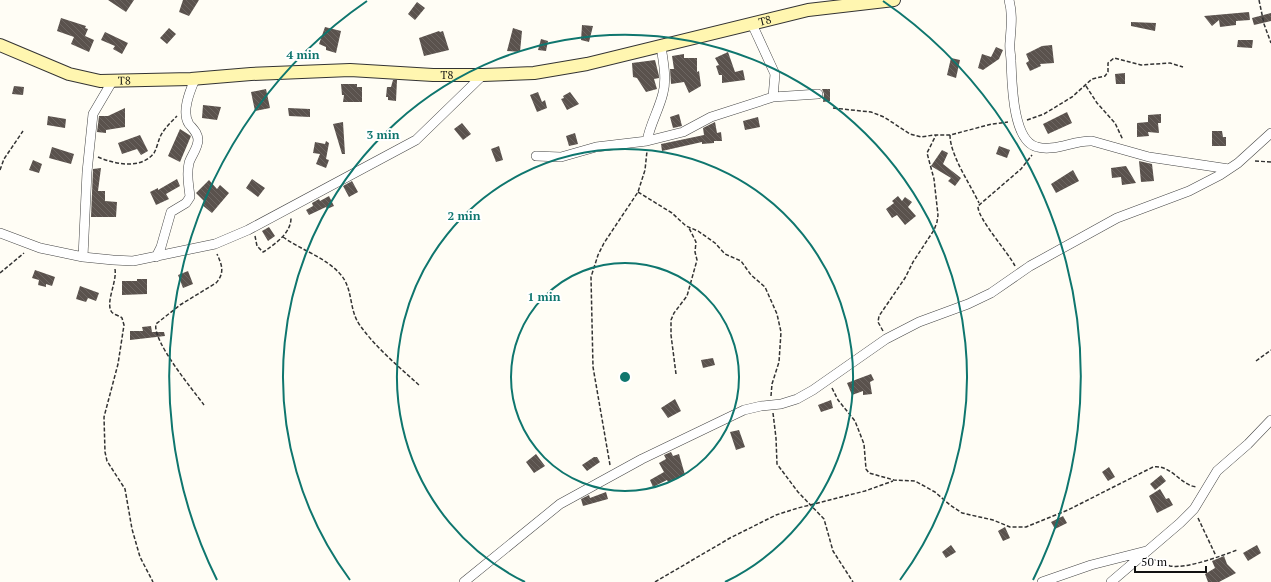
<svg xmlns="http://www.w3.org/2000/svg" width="1271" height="582" viewBox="0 0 1271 582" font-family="'PT Serif',serif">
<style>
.building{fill:url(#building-back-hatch)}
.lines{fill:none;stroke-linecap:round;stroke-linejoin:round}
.street-casing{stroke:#444;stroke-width:10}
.secondary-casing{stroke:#333;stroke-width:14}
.path{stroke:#333;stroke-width:1.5;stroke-dasharray:4 2;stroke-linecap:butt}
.street{stroke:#fff;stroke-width:9}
.secondary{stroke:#fff6b0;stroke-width:12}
.ring{fill:none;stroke:#0f766e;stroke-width:2}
.labels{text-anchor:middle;stroke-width:4;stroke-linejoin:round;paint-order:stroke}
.street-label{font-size:11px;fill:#111;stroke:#fff}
.centre{fill:#0f766e;stroke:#fff;stroke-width:2}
.ring-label{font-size:12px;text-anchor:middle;font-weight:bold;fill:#0f766e;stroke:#fff;stroke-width:4;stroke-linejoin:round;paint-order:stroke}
</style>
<defs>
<pattern id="building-back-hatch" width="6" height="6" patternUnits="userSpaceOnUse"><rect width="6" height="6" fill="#5a524d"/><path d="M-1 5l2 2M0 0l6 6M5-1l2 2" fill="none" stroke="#6d6662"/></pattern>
</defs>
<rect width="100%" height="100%" fill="#fffdf5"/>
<path class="building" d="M108,0H134L126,12Z
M183,0H199L189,16L179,12Z
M417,2L425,8L415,20L408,14Z
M1249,12L1250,20L1236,21V25L1220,27L1219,20L1212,26L1204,16Z
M1271,13V21L1254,25L1252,18Z
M61,18L86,26L85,28L88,29L85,36L94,40L89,52L71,44L74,37L57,31Z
M1131,22L1156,23L1155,31L1131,26Z
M582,25L593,26L589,42L581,40Z
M325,27L341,31L336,53L326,50V47L319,44Z
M169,28L176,34L167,44L160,38Z
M513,28L522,31L520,52L507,51Z
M439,31L440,32L443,31L449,50L424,56L419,38Z
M105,32L128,43L122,54L113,49L115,46L101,40Z
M541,39L548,41L546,51L538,50Z
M1238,40H1253L1252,48L1237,47Z
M1052,45L1054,63L1040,64L1041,66L1030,71L1026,63L1029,61L1026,54L1042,46Z
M996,47L1003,50L999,59L983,70L978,68L982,54L991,57Z
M728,52L735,72L743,70L745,80L722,83V75H719L716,66L719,65L715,58Z
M684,54V58H697V72L699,71L701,86L689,93L684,82L671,84L670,69H674L672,56Z
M951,58L960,60L956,78L947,75Z
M655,60L659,76V78L654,79L657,89L646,92L637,78L633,77L632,63Z
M1125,73V84H1116L1115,74Z
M393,80H397L396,101L388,100V97H386L387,87H391Z
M341,84H357V87H362V102H343L344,95H342Z
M14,86L24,87L23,95L12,94Z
M266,89L270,108L255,111L251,92Z
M822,89H830V101L823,102L824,94Z
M538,92L542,102L545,100L547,108L537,112L530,95Z
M570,92L579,104L567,110L561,99L564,98L563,96Z
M203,105L221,107L217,120L202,118Z
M125,108V127L106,130V133L97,132L99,116H108Z
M288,108L310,109V117L289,116Z
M1067,112L1072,123L1048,134L1043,124Z
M679,114L682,126L673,128L670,117Z
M1161,114V123H1158L1159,133L1148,132L1149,136L1137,137V123L1148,122V115Z
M48,116L66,119L65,128L47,125Z
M758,117L760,127L745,130L743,121Z
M343,122L345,154H342L333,124Z
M715,122L717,133L721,132L722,141H714V143L702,144V142L662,151L661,144L704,135L703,128Z
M462,123L471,134L463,140L454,129Z
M180,129L191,136L180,162L168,156Z
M1212,131H1222L1223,137H1226V146H1212Z
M575,133L578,144L569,146L566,136Z
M140,135L148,151L141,155L137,149L122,154L118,143Z
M326,141L329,143L326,159L329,160L326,168L316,164L320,154L313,153L315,142L325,144Z
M499,146L503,160L496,162L491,149Z
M999,146L1010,150L1007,158L996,154Z
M52,147L74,154L71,164L49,158Z
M942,150L948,153L943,164L961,178L955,186L948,181L951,178L931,166Z
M33,160L42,164L39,173L29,170Z
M1139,161L1152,164L1154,181L1141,182Z
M1126,166L1136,183L1122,185L1121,177L1112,178L1111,168Z
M101,168L98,191H105V201L117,202L116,217H91L93,169Z
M1073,170L1079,181L1056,193L1051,184Z
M177,179L180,186L166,194L169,199L156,205L150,192L158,188V190Z
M252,179L265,188L258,197L246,188Z
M209,180L217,189L220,185L229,193L212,213L202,205L205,202L196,193Z
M352,181L358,192L349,197L343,186Z
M329,196L334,206L327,209L326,207L309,215L306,210L313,206L312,203L319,199L320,201Z
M898,196L902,201L905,197L912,202L908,207L916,216L905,225L897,215L892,218L886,209L894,203L892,201Z
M269,227L275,236L268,241L262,231Z
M35,270L55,277L52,286L46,284V287L38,285L39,280L32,278Z
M188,271L193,284L183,288L178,275Z
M137,279H147V294L122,295V281H137Z
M80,286L99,293L96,301L88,298L86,302L76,299Z
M151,326L152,332H164L165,336L130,340V331H143L142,327Z
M713,358L715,365L703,368L701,360Z
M871,374L874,380L870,382L872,394L863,395V391L852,395L847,383Z
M675,399L681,411L668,418L661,408Z
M831,400L833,408L821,412L818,405Z
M739,430L745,447L736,450L730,432Z
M671,452L673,456L679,454L685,475L668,482L667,480L653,487L650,480L664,472L659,463L666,459L664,455Z
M536,454L545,466L534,473L526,462Z
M594,457H597L600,462L587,471L582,465Z
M1109,467L1115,477L1108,481L1102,472Z
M1161,475L1166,481L1155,490L1150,484Z
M1160,489L1166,499L1169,498L1173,505L1157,513L1149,496Z
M606,492L608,499L583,506L581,499L589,495L590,498Z
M1063,516L1067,523L1055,529L1051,522Z
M1005,527L1010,538L1003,541L998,531Z
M951,545L956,552L946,558L942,552Z
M1257,545L1261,553L1248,561L1243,553Z
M1224,556L1227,564L1236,573L1219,582H1208L1205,574L1215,568L1212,561Z"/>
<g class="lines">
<defs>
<path id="street" d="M1009,0C1013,15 1011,27 1010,42C1009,49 1011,55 1011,61C1012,81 1012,141 1037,147C1055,152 1074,140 1092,141L1149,157L1229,169
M752,24L775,74L773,97
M647,141C650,124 659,110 663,93C667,78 663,61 661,46
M536,156L561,157L596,147L647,141L683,132L711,117L773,97L818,94
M0,233L40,248L83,257L113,260L133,261L215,244L248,230L416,140L483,75
M83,257L87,172L93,114L113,80
M156,257L161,247L171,212L186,203L190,197C189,185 186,176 189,163C191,156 198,148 198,140C198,133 193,129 189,124C181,112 190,91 195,79
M464,582L560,504L642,459L744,410L761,406L781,404L797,399L813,390L886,339L919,322L968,304L991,293L1030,266L1117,218L1189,191L1220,175L1238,163L1271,133
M1042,582L1091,565L1146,551
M1111,582L1180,523L1194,509L1217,471L1248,444L1271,420"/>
<g id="secondary">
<path id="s1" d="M0,45L69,74L100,81L191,79L251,74L350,70L433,75H483L534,73L587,64L808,10L894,0"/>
</g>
</defs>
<use href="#street" class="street-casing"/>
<use href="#secondary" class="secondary-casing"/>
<path class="path" d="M1259,0L1264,24L1271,43
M1086,86L1097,103L1115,123L1123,140
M833,108L871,112L884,117L910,134L921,137L934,135H950L992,124L1008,122
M1027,120L1044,114L1072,97L1092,79L1105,76L1108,72V63L1114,58L1141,65L1170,63L1183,67
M950,135C950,155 970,184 979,203
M98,157C114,164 141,170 154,153C157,148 158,141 161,135C165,128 171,122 177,116
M1255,161L1271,162
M0,170L4,159L23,131
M638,192L672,213L686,226L698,231L715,243L725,254L741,261L751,275L765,287L777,314L781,332L779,362L772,384L771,396
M255,236L257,246L263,252L265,251C276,243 291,233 291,218
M283,237C301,250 327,258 341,275C353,289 349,309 359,324C375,347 398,366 419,385
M1015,266C1008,252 977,218 978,206L1021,169L1032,155
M115,269C117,282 106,301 111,311C113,315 119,315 122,318L124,325L118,364L104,417L105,452L107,461L125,489L132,529L140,557L153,582
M0,273L24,253
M883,331L878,322L879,316L905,278L913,262L934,230L937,222L938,215L934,179L927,153L936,135
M1256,361L1271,350
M676,374L671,335V320L674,313L687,296L697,260L695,252L696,242L689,228
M832,388L838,400L855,421L864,444L866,469L869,473L894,480L915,481L935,492L950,505L962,513L993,520L1010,527H1026L1068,510L1153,467C1171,464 1181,486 1197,487
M204,405C193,390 152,341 156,324L180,305L216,283C225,273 222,265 217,254
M773,413L776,438L777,464L798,492L824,519L833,551L853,582
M610,465L593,367L591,277L598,255L604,243L638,192L645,170L647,151
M1198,518L1216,556
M1152,559C1158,561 1164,564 1170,566C1187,569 1221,556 1237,550
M655,582L730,538L776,515L798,508L865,491L893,481"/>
<use href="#street" class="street"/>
<use href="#secondary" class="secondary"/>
</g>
<g class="ring">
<circle cx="625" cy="377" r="114"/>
<path d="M525 582A228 228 0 1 1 725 582"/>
<path d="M350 580A342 342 0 1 1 900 580"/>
<path d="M217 580A456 456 0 0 1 367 1M883 1A456 456 0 0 1 1033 580"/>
</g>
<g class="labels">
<g class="street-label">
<text dy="4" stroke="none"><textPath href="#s1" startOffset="778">T8</textPath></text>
<text dy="4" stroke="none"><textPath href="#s1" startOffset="454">T8</textPath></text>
<text dy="4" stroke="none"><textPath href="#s1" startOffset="131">T8</textPath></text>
</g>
</g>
<circle cx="625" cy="377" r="6" class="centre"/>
<g class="ring-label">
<text x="303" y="59">4 min</text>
<text x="383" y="139">3 min</text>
<text x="464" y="220">2 min</text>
<text x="544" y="301">1 min</text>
</g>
<path d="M1135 566v6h71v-6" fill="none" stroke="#111111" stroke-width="2"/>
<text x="1141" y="566" font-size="12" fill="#111111" stroke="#ffffff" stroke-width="3" paint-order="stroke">50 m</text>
</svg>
